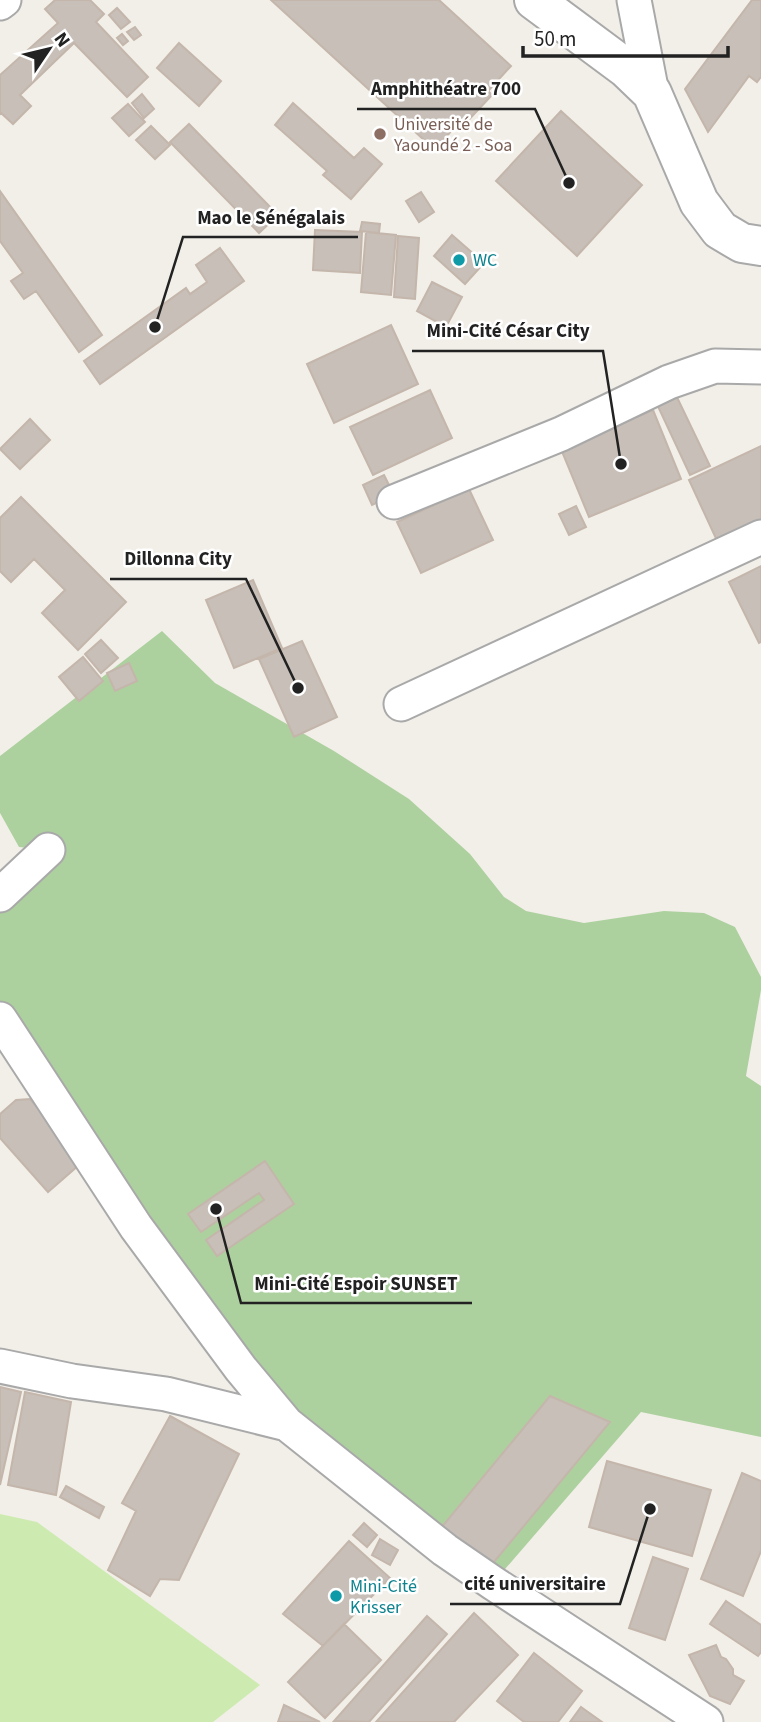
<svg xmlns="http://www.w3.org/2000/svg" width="761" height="1722" viewBox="0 0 761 1722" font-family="'Source Sans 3',sans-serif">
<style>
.grass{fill:#cdebb0}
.forest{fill:#add19e}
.building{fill:#c7bfb8;stroke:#c4b6ab;stroke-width:2}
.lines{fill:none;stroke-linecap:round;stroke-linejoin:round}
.minor-casing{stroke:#a9a9a9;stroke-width:37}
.tertiary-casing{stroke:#a9a9a9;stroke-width:42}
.minor{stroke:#fff;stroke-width:33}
.tertiary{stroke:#fff;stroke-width:38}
.education-dot{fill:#8d6e63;stroke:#fff;stroke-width:2.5}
.culture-dot{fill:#0f9aa8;stroke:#fff;stroke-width:2.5}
.labels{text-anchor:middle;stroke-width:5;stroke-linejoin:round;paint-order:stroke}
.education-label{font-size:18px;fill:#785e54;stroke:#fff;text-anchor:start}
.culture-label{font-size:18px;fill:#0d838f;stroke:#fff;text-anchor:start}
.leader{fill:none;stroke:#222;stroke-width:2.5}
.callout-dot{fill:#222;stroke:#fff;stroke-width:2.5}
.callout-label{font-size:19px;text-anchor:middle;font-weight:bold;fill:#222;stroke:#fff;stroke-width:5;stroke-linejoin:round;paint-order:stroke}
</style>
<rect width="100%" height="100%" fill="#f2efe9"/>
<path class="grass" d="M0,1514L37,1522L260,1685L213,1722H0Z"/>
<path class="forest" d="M162,631L215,683L334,751L409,799L470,854L504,897L526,911L584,923L664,911L704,913L735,927L761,977V990L746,1076L761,1086V1437L641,1412L493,1583L299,1436L0,1019V895L47,850L19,847L0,813V756Z"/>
<path class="building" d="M55,0H90L104,14L96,22L148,77L127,97L74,43L20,95L31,106L13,124L1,113L0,114V75L58,23L45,9Z
M271,0H439L511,66L488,91L492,95L461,128L457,124L435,150Z
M752,0H761V77L757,82L749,76L708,132L685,89Z
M117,8L130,22L121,29L109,15Z
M135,27L141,35L134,40L127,32Z
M122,34L128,41L123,45L117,38Z
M179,43L221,81L199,106L157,68Z
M142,94L154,109L144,118L132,103Z
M293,103L354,158L364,148L382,164L351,199L323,175L327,171L275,125Z
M128,104L145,122L129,136L112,118Z
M561,111L642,185L577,256L496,181Z
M189,124L278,215L259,233L170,142Z
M151,126L170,145L155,159L136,140Z
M0,191L102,335L79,352L36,291L24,299L11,281L23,273L0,241Z
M421,192L434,212L419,222L406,201Z
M362,222L380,224L379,233L360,231Z
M315,230L362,232L360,273L313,270Z
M366,232L396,235L391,295L361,292Z
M452,235L484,263L465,284L434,256Z
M398,236L419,238L415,299L394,297Z
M220,248L244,281L100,384L84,361L186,288L190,294L207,282L196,265Z
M432,282L462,297L446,327L417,311Z
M391,325L418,384L334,423L307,364Z
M430,390L452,438L373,475L350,427Z
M674,391L710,466L690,475L655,400Z
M653,410L681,479L589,517L561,449Z
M30,419L50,440L20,469L0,449Z
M761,446V526L719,545L689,480Z
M384,475L394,495L372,505L363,485Z
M469,489L493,540L421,573L397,522Z
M21,497L126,602L78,650L42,613L65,590L34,559L11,582L0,571V518Z
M576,506L586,527L569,535L559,514Z
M761,566V642L759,643L729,582Z
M253,580L282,648L234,668L206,600Z
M101,640L118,658L101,673L85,654Z
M302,641L337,717L294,737L259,659Z
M83,657L103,681L79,701L59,677Z
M129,663L137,681L115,691L107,673Z
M30,1099L79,1155V1165L48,1192L0,1138V1114L16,1100Z
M265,1161L294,1204L217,1256L206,1240L264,1200L259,1193L201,1232L188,1214Z
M0,1387L21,1392L0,1485Z
M25,1392L71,1402L56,1495L8,1485Z
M550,1396L610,1422L489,1568L441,1528Z
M170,1416L239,1454L179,1580L160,1579L150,1596L108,1570L136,1511L122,1503Z
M607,1461L711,1490L692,1556L589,1527Z
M742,1473L761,1481V1551L743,1596L701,1579Z
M66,1486L104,1507L99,1518L60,1497Z
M364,1523L377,1535L367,1547L353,1535Z
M380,1539L398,1550L390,1565L372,1555Z
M349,1541L390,1578L323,1646L283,1614Z
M653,1557L688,1569L665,1640L629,1628Z
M726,1601L761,1625V1652L758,1656L710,1624Z
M474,1613L518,1655L454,1722H376Z
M427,1616L447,1634L369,1722L334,1721Z
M344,1624L381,1660L325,1718L288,1682Z
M716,1645L721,1657L726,1659L733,1669V1675L744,1681L730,1704L710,1696L689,1655Z
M534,1653L582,1691L558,1722H524L497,1701Z
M284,1705L320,1722H278Z
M581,1707L602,1722H570Z"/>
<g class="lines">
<defs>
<path id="minor" d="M634,0L652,93
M0,3L4,0
M394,502L561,434L669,382L715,366L761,367
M401,704L761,537
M0,895L48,850
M0,1019L136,1227L241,1369L287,1424L445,1550L493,1583L706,1722
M0,1366L72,1381L166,1394L287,1424"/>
<path id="tertiary" d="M534,0L627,69L652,93L699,202L720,230L742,243L761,246"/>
</defs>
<use href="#minor" class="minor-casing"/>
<use href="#tertiary" class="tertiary-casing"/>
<use href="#minor" class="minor"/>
<use href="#tertiary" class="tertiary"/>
</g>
<circle class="education-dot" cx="380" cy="134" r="7"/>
<g class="culture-dot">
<circle cx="459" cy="260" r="7"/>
<circle cx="336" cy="1596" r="7"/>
</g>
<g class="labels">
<g class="education-label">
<text x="394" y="130">Université de<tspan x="394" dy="21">Yaoundé 2 - Soa</tspan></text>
</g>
<g class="culture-label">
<text x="473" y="266">WC</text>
<text x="350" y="1592">Mini-Cité<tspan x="350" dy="21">Krisser</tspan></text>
</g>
</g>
<path class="leader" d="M569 183L535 109H357M155 327L183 237H358M621 464L603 351H412M298 688L246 579H110M216 1209L241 1303H472M650 1509L620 1604H450"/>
<g class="callout-dot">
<circle cx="569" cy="183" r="7"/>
<circle cx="155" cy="327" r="7"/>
<circle cx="621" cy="464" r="7"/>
<circle cx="298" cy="688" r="7"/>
<circle cx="216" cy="1209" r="7"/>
<circle cx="650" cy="1509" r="7"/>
</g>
<g class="callout-label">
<text x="446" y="95">Amphithéatre 700</text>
<text x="271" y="224">Mao le Sénégalais</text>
<text x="508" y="337">Mini-Cité César City</text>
<text x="178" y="565">Dillonna City</text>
<text x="356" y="1290">Mini-Cité Espoir SUNSET</text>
<text x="535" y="1590">cité universitaire</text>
</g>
<g transform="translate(49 49) rotate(55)" stroke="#ffffff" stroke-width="5" paint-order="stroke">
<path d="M0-5L12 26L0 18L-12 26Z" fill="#222222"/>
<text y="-10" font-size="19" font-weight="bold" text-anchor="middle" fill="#222222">N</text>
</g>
<path d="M523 46v10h205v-10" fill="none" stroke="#222222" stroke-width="3.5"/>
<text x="534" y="46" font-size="21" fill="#222222" stroke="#ffffff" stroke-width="5" paint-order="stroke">50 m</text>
</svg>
